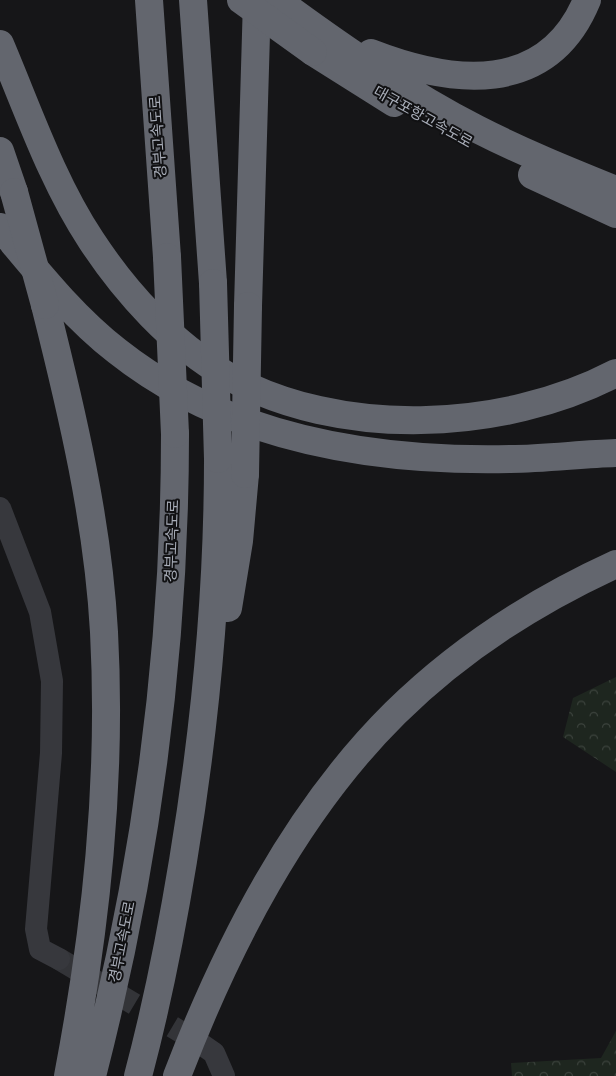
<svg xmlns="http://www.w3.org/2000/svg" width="616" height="1076" viewBox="0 0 616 1076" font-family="'Space Grotesk','Noto Sans KR',sans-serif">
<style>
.forest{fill:url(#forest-crowns)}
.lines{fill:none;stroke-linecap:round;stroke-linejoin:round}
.minor-tunnel{stroke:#333438;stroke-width:22;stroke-dasharray:22 11;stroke-linecap:butt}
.minor{stroke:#37383d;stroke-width:22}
.highway{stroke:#63666e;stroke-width:28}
.highway-bridge{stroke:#63666e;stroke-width:28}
.labels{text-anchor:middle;stroke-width:4;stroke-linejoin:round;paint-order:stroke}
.street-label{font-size:15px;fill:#a8adb8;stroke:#111113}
</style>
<defs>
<pattern id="forest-crowns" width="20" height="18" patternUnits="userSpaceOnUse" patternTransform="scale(1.25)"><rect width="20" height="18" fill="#1e261f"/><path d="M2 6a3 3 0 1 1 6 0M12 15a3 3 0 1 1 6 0" fill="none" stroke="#3c433d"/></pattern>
</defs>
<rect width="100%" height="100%" fill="#161618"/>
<path class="forest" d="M616,677V772L563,737L573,698Z
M616,1031V1076H512L511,1063L601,1058Z"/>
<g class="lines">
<path class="minor-tunnel" d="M59,959L201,1044"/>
<path class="minor" d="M0,508L40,612L52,681L51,753L36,929L40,949L59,959
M201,1044L214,1053L224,1076"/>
<path class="highway" d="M149,0L167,257
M193,0L213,283
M277,0C341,47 407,93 477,129C522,152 569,171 616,190
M0,44C28,110 52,181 91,240C125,292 172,344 226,375C339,439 503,432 616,373
M313,52L394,103
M371,53C451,84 547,97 587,0
M0,151L14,192
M532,175L616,214
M0,227C36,270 72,316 117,351C228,439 371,462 510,459C545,459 581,454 616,453
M45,305C72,412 98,522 104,632C112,782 96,929 68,1076
M248,306L257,0
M228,608L239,541L245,474
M92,1076C146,866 175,651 175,434
M138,1076C157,1005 171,934 183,861C205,728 218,594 218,459
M177,1076C227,946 295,812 395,713C459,650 535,601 616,564"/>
<path class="highway-bridge" d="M241,0L313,52
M14,192L45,305
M167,257L175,434
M213,283L218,459
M245,474L248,306"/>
</g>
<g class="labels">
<g class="street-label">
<text transform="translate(423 117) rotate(29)" y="5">대구포항고속도로</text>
<text transform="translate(158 137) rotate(-94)" y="5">경부고속도로</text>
<text transform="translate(172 541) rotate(-88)" y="5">경부고속도로</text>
<text transform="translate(122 942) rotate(-79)" y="5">경부고속도로</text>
</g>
</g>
</svg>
